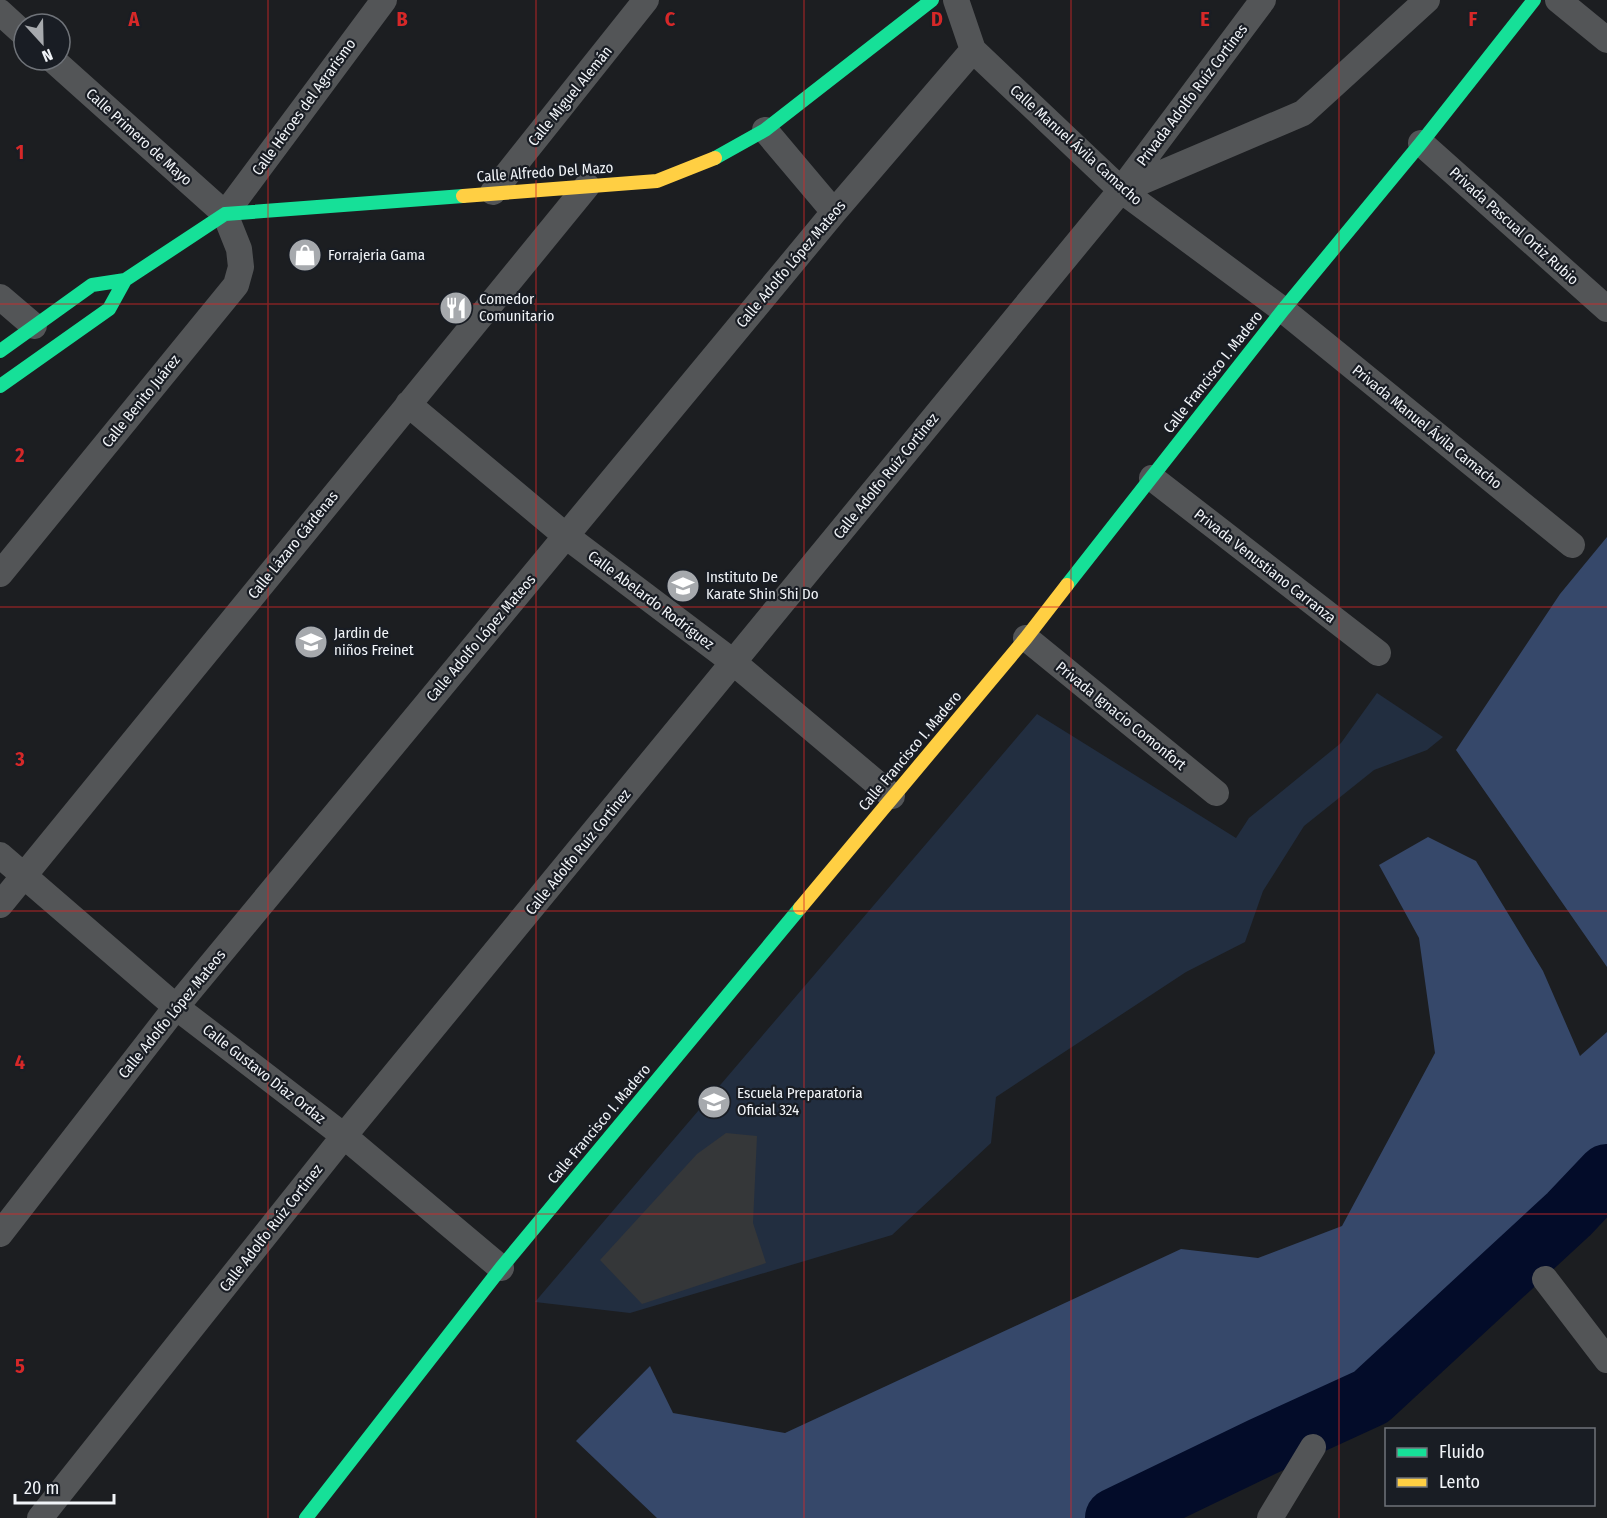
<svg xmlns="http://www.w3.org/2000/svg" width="1607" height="1518" viewBox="0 0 1607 1518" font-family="'Fira Sans Condensed',sans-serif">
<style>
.green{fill:#222e40}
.forest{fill:#36486a}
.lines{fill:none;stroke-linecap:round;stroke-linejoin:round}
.river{stroke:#030c29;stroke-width:60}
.building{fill:#353739}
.street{stroke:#535557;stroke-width:26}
.fast{stroke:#16e098;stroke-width:14}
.slow{stroke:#ffcf43;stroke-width:14}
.grid{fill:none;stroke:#d62828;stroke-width:1.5;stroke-opacity:0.55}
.labels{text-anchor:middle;stroke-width:4.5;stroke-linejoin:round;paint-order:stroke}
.street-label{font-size:15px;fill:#f1f4f8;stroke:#191d24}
.poi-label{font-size:15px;fill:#f1f4f8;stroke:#191d24;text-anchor:start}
.grid-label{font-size:20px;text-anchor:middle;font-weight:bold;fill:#d62828;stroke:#191d24;stroke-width:4.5;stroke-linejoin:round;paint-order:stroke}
</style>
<rect width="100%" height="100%" fill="#1c1e21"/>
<path class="green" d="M1377,693L1443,737L1427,750L1374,770L1304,826L1263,891L1245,942L1186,972L996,1097L991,1143L892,1235L630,1313L535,1302L1037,714L1236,838L1249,818L1341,743Z"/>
<path class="forest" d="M1607,537V967L1456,750L1560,594Z
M1428,837L1476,861L1543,971L1580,1056L1607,1032V1152L1528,1221L1392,1359L1213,1442L1156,1518H657L576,1441L650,1366L673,1413L785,1433L1181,1249L1258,1258L1342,1226L1435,1053L1419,938L1379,865Z"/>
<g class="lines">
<path class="river" d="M1115,1518L1262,1447L1371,1397L1569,1214L1607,1174"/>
</g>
<path class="building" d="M726,1133L757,1136L753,1223L766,1263L642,1304L600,1260L697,1154Z"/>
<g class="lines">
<path class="street" d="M956,0L973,50L1121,190L1283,310L1572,545
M1558,0L1607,40
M0,12L24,34
M765,130L834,212
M1421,143L1607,309
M1122,190L1303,113L1427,0
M493,192L646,0
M225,214L384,0
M0,297L34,326
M408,404L566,536L733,662L892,796
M1152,478L1378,653
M0,574L236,285L241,267L239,249L225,214L53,60
M1026,638L1216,793
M0,855L176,1007L344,1136L501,1268
M0,905L587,186
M0,1234L176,1007L834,212L973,50
M1545,1279L1607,1360
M40,1518L344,1136L1121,190L1263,0
M1270,1518L1313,1447"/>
<path class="fast" d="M715,158L765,130L932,0
M0,351L92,285L125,280L225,214L463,196
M0,386L109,309L125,280
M1067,585L1283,310L1421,143L1534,0
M306,1518L501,1268L800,908"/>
<path class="slow" d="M463,196L657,181L715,158
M800,908L1026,638L1067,585"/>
</g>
<path class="grid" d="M268,0V1518M536,0V1518M804,0V1518M1071,0V1518M1339,0V1518M0,304H1607M0,607H1607M0,911H1607M0,1214H1607"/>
<defs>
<symbol id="shop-disc" viewBox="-11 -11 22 22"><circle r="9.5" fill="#a6a9ad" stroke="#191d24"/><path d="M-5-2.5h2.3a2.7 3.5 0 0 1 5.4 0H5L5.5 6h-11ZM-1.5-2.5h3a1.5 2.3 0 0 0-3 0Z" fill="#fff"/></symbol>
<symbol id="restaurant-disc" viewBox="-11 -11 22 22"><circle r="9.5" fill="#a6a9ad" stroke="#191d24"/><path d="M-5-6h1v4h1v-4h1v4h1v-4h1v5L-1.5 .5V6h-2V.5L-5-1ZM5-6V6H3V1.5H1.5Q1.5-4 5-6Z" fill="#fff"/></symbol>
<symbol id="school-disc" viewBox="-11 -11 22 22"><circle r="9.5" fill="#a6a9ad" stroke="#191d24"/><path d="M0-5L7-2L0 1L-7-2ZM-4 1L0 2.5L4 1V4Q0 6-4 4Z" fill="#fff"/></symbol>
</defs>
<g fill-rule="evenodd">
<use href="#shop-disc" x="286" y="236" width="38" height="38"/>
<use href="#restaurant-disc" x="437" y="289" width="38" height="38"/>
<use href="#school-disc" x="664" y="567" width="38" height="38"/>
<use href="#school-disc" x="292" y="623" width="38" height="38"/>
<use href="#school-disc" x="695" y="1083" width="38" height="38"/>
</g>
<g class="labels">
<g class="street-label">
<text transform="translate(1192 95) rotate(-53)" y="5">Privada Adolfo Ruíz Cortines</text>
<text transform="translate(570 96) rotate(-51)" y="5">Calle Miguel Alemán</text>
<text transform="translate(304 107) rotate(-54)" y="5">Calle Héroes del Agrarismo</text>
<text transform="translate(139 137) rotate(42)" y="5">Calle Primero de Mayo</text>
<text transform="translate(1076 145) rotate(42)" y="5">Calle Manuel Ávila Camacho</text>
<text transform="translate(545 172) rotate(-4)" y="5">Calle Alfredo Del Mazo</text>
<text transform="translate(1514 226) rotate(42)" y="5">Privada Pascual Ortiz Rubio</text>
<text transform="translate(791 264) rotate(-50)" y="5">Calle Adolfo López Mateos</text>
<text transform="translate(1213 372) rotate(-52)" y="5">Calle Francisco I. Madero</text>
<text transform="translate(141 401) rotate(-51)" y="5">Calle Benito Juárez</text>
<text transform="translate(1427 427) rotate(39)" y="5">Privada Manuel Ávila Camacho</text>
<text transform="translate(886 476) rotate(-51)" y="5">Calle Adolfo Ruíz Cortinez</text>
<text transform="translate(293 545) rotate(-51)" y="5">Calle Lázaro Cárdenas</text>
<text transform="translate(1265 566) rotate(38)" y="5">Privada Venustiano Carranza</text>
<text transform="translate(651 600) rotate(37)" y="5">Calle Abelardo Rodríguez</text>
<text transform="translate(481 638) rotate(-50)" y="5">Calle Adolfo López Mateos</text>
<text transform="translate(1121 716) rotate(39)" y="5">Privada Ignacio Comonfort</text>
<text transform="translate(910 751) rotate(-50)" y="5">Calle Francisco I. Madero</text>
<text transform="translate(578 852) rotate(-51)" y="5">Calle Adolfo Ruíz Cortinez</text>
<text transform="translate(172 1014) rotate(-51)" y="5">Calle Adolfo López Mateos</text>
<text transform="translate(264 1074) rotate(38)" y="5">Calle Gustavo Díaz Ordaz</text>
<text transform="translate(599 1124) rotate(-50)" y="5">Calle Francisco I. Madero</text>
<text transform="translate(271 1228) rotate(-52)" y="5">Calle Adolfo Ruíz Cortinez</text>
</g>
<g class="poi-label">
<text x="328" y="260">Forrajeria Gama</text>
<text x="479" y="304">Comedor<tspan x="479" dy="17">Comunitario</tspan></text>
<text x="706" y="582">Instituto De<tspan x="706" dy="17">Karate Shin Shi Do</tspan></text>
<text x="334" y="638">Jardin de<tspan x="334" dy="17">niños Freinet</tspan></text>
<text x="737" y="1098">Escuela Preparatoria<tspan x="737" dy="17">Oficial 324</tspan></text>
</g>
</g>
<g class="grid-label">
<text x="134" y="26">A</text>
<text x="402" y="26">B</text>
<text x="670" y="26">C</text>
<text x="937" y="26">D</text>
<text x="1205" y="26">E</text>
<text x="1473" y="26">F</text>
<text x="20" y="159">1</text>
<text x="20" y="462">2</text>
<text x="20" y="766">3</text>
<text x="20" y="1069">4</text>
<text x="20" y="1373">5</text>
</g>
<rect x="1385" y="1428" width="210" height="78" fill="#191d24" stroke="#6f7379" stroke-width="1.5"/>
<rect x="1397" y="1448" width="30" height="9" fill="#16e098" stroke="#6f7379" stroke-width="1.5"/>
<text x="1439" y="1458" font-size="18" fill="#f1f4f8">Fluido</text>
<rect x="1397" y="1478" width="30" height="9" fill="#ffcf43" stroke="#6f7379" stroke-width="1.5"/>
<text x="1439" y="1488" font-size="18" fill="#f1f4f8">Lento</text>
<g transform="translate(42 42) rotate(158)"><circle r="28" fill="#191d24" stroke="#6f7379" stroke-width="1.5"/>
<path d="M0-4.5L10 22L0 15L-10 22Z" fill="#a6a9ad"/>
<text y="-9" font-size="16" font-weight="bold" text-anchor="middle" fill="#f1f4f8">N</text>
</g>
<path d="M15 1494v9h99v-9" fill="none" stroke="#f1f4f8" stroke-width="3"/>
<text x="24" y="1494" font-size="18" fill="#f1f4f8" stroke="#191d24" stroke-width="4.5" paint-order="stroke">20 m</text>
</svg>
